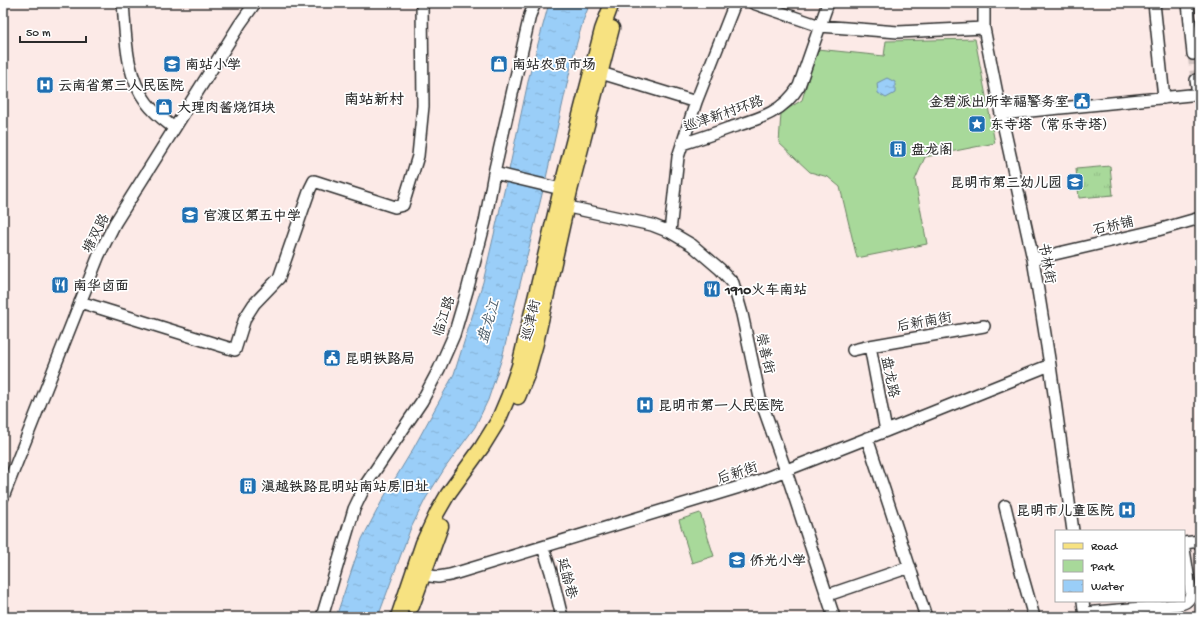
<svg xmlns="http://www.w3.org/2000/svg" width="1203" height="620" viewBox="0 0 1203 620" font-family="'Gochi Hand','LXGW WenKai TC',sans-serif">
<style>
.grass{fill:url(#grass-tufts);stroke:#6a8262}
.park{fill:#a8d99a;stroke:#6a8262}
.water{fill:url(#water-ripples);stroke:#6e8da6}
.lines{fill:none;stroke-linecap:round;stroke-linejoin:round}
.minor-tunnel{stroke:#d2c4c1;stroke-width:11;stroke-dasharray:11 5.5;stroke-linecap:butt}
.minor-casing{stroke:#2b2b2b;stroke-width:14}
.major-casing{stroke:#2b2b2b;stroke-width:17}
.minor{stroke:#fff;stroke-width:11}
.major{stroke:#f7e281;stroke-width:14}
.labels{text-anchor:middle;stroke-width:3.5;stroke-linejoin:round;paint-order:stroke}
.poi-label{font-size:14px;font-weight:bold;fill:#2b2b2b;stroke:#fff;text-anchor:start}
.street-label{font-size:14px;fill:#2b2b2b;stroke:#fff}
.neighbourhood-label{font-size:15px;font-weight:bold;fill:#2b2b2b;stroke:#fff}
.water-label{font-size:15px;font-style:italic;fill:#4c5c68;stroke:#fff}
</style>
<defs>
<pattern id="grass-tufts" width="24" height="20" patternUnits="userSpaceOnUse"><rect width="24" height="20" fill="#a8d99a"/><path d="M3 7l-1-3M5 7V3M7 7l1-3M15 17l-1-3M17 17v-4M19 17l1-3" fill="none" stroke="#91ba85"/></pattern>
<pattern id="water-ripples" width="26" height="14" patternUnits="userSpaceOnUse"><rect width="26" height="14" fill="#9acef8"/><path d="M2 4q2-2 4 0t4 0M15 11q2-2 4 0t4 0" fill="none" stroke="#85b1d5"/></pattern>
</defs>
<rect width="100%" height="100%" fill="#fceae7"/>
<filter id="ink" filterUnits="userSpaceOnUse"><feTurbulence type="fractalNoise" baseFrequency=".025" numOctaves="2"/><feDisplacementMap in="SourceGraphic" scale="8" xChannelSelector="R" yChannelSelector="G"/><feConvolveMatrix kernelMatrix="1 2 1 2 8 2 1 2 1" color-interpolation-filters="sRGB"/></filter>
<g filter="url(#ink)">
<path class="grass" d="M1110,166L1113,195L1079,198L1076,169Z"/>
<path class="park" d="M975,39L995,143L925,157L915,180L927,244L857,258L840,187L828,177L810,172L779,143L781,113L802,100L817,49L884,56L886,41Z
M700,513L714,556L692,563L679,520Z"/>
<path class="water" d="M549,3H590L583,21L574,53L546,178L502,358L488,400L475,427L445,468L426,498L410,530L378,617H336L362,539L384,497L413,449L454,374L483,282L509,170L529,77Z
M887,78L895,82V93L886,98L878,93L877,83Z"/>
<g class="lines">
<path class="minor-tunnel" d="M1193,54L1196,80"/>
<defs>
<path id="minor" d="M123,3C126,37 125,75 147,103C154,113 165,121 174,128
M753,3L820,26L898,32L984,28
M984,3V28L1001,114L1033,259L1050,365L1073,531
M1154,3L1164,98
M1188,3L1193,54
M601,73L696,102
M1196,80L1198,94
M1001,114L1200,94
M682,144C698,139 713,134 729,128C758,119 783,113 799,86L828,3
M494,173L561,189
M559,205L652,225L670,232L692,245L720,269L733,283L742,314L760,398L786,471L834,617
M670,232L678,157L696,102L735,3
M1033,259L1158,230L1200,218
M80,302L235,350L245,318L254,304L279,278L310,189L314,181L395,207L403,205L418,156L423,106L422,3
M870,346L984,326
M853,350L870,346L886,431
M867,438L926,617
M3,497L99,255L115,223L240,24L255,3
M1005,506L1019,564L1034,617
M1184,543L1200,541
M543,547L551,572L562,617
M423,575L438,577L450,575L756,482L886,431L1050,365
M828,595L910,567
M1083,601L1085,617
M1085,613L1175,605C1183,604 1190,602 1191,593L1184,549
M322,617L354,509L366,484L422,401L439,369L454,335L467,291L485,222L494,173L530,15L535,3"/>
<path id="major" d="M518,397L527,375L536,343L570,191L612,28
M412,606L441,526
M398,617L423,543L437,513L448,494L482,447L498,421L509,395L519,366L561,189L602,30L612,3"/>
</defs>
<use href="#minor" class="minor-casing"/>
<use href="#major" class="major-casing"/>
<use href="#minor" class="minor"/>
<use href="#major" class="major"/>
</g>
</g>
<defs>
<symbol id="school-square" viewBox="-11 -11 22 22"><rect x="-9" y="-9" width="18" height="18" rx="4" fill="#1f6fb2" stroke="#fff"/><path d="M0-5L7-2L0 1L-7-2ZM-4 1L0 2.5L4 1V4Q0 6-4 4Z" fill="#fff"/></symbol>
<symbol id="shop-square" viewBox="-11 -11 22 22"><rect x="-9" y="-9" width="18" height="18" rx="4" fill="#1f6fb2" stroke="#fff"/><path d="M-5-2.5h2.3a2.7 3.5 0 0 1 5.4 0H5L5.5 6h-11ZM-1.5-2.5h3a1.5 2.3 0 0 0-3 0Z" fill="#fff"/></symbol>
<symbol id="hospital-square" viewBox="-11 -11 22 22"><rect x="-9" y="-9" width="18" height="18" rx="4" fill="#1f6fb2" stroke="#fff"/><path d="M-5-5h3v3.5h4V-5h3V5h-3V1.5h-4V5h-3Z" fill="#fff"/></symbol>
<symbol id="civic-square" viewBox="-11 -11 22 22"><rect x="-9" y="-9" width="18" height="18" rx="4" fill="#1f6fb2" stroke="#fff"/><path d="M-.6-6.5H3V-4.5H.6V-3L4-1V1h2V6H-6V1h2V-1L-.6-3ZM-1.2 2.5V6h2.4V2.5Z" fill="#fff"/></symbol>
<symbol id="sight-square" viewBox="-11 -11 22 22"><rect x="-9" y="-9" width="18" height="18" rx="4" fill="#1f6fb2" stroke="#fff"/><path d="M0-6L1.8-2.2L6-1.7L2.9 1.2L3.7 5.4L0 3.3L-3.7 5.4L-2.9 1.2L-6-1.7L-1.8-2.2Z" fill="#fff"/></symbol>
<symbol id="building-square" viewBox="-11 -11 22 22"><rect x="-9" y="-9" width="18" height="18" rx="4" fill="#1f6fb2" stroke="#fff"/><path d="M-4-6H4V6H1V3H-1V6H-4ZM-2.5-4.3h1.7v1.8h-1.7ZM.8-4.3h1.7v1.8H.8ZM-2.5-1h1.7V.8h-1.7ZM.8-1h1.7V.8H.8Z" fill="#fff"/></symbol>
<symbol id="restaurant-square" viewBox="-11 -11 22 22"><rect x="-9" y="-9" width="18" height="18" rx="4" fill="#1f6fb2" stroke="#fff"/><path d="M-5-6h1v4h1v-4h1v4h1v-4h1v5L-1.5 .5V6h-2V.5L-5-1ZM5-6V6H3V1.5H1.5Q1.5-4 5-6Z" fill="#fff"/></symbol>
</defs>
<g fill-rule="evenodd">
<use href="#school-square" x="162" y="54" width="20" height="20"/>
<use href="#shop-square" x="489" y="54" width="20" height="20"/>
<use href="#hospital-square" x="35" y="75" width="20" height="20"/>
<use href="#civic-square" x="1072" y="91" width="20" height="20"/>
<use href="#shop-square" x="154" y="97" width="20" height="20"/>
<use href="#sight-square" x="967" y="114" width="20" height="20"/>
<use href="#building-square" x="888" y="139" width="20" height="20"/>
<use href="#school-square" x="1065" y="172" width="20" height="20"/>
<use href="#school-square" x="180" y="205" width="20" height="20"/>
<use href="#restaurant-square" x="50" y="275" width="20" height="20"/>
<use href="#restaurant-square" x="702" y="279" width="20" height="20"/>
<use href="#civic-square" x="322" y="348" width="20" height="20"/>
<use href="#hospital-square" x="635" y="395" width="20" height="20"/>
<use href="#building-square" x="238" y="476" width="20" height="20"/>
<use href="#hospital-square" x="1117" y="500" width="20" height="20"/>
<use href="#school-square" x="727" y="550" width="20" height="20"/>
</g>
<g class="labels">
<g class="poi-label">
<text x="185" y="69">南站小学</text>
<text x="512" y="69">南站农贸市场</text>
<text x="58" y="90">云南省第三人民医院</text>
<text x="1069" y="106" text-anchor="end">金碧派出所幸福警务室</text>
<text x="177" y="112">大理肉酱烧饵块</text>
<text x="990" y="129">东寺塔（常乐寺塔）</text>
<text x="911" y="154">盘龙阁</text>
<text x="1062" y="187" text-anchor="end">昆明市第三幼儿园</text>
<text x="203" y="220">官渡区第五中学</text>
<text x="73" y="290">南华卤面</text>
<text x="725" y="294">1910火车南站</text>
<text x="345" y="363">昆明铁路局</text>
<text x="658" y="410">昆明市第一人民医院</text>
<text x="261" y="491">滇越铁路昆明站南站房旧址</text>
<text x="1114" y="515" text-anchor="end">昆明市儿童医院</text>
<text x="750" y="565">侨光小学</text>
</g>
<g class="street-label">
<text transform="translate(723 113) rotate(-19)" y="5">巡津新村环路</text>
<text transform="translate(1113 225) rotate(-13)" y="5">石桥铺</text>
<text transform="translate(95 233) rotate(-63)" y="5">塘双路</text>
<text transform="translate(1048 263) rotate(80)" y="5">书林街</text>
<text transform="translate(443 316) rotate(-72)" y="5">临江路</text>
<text transform="translate(530 320) rotate(-77)" y="5">巡津街</text>
<text transform="translate(924 321) rotate(-10)" y="5">后新南街</text>
<text transform="translate(766 353) rotate(77)" y="5">崇善街</text>
<text transform="translate(891 377) rotate(79)" y="5">盘龙路</text>
<text transform="translate(737 472) rotate(-18)" y="5">后新街</text>
<text transform="translate(568 578) rotate(75)" y="5">延龄巷</text>
</g>
<g class="neighbourhood-label">
<text x="374" y="104">南站新村</text>
</g>
<g class="water-label">
<text transform="translate(488 321) rotate(-73)" y="5">盘龙江</text>
</g>
</g>
<rect width="1203" height="620" fill="none" stroke="#fff" stroke-width="16"/>
<rect x="8" y="8" width="1187" height="604" fill="none" stroke="#2b2b2b" stroke-width="1.5" filter="url(#ink)"/>
<rect x="1055" y="530" width="130" height="72" fill="#ffffff" stroke="#aaaaaa"/>
<rect x="1063" y="543" width="20" height="6" fill="#f7e281" stroke="#aaaaaa"/>
<text x="1091" y="550" font-size="12" fill="#2b2b2b">Road</text>
<rect x="1063" y="560" width="20" height="12" fill="#a8d99a" stroke="#aaaaaa"/>
<text x="1091" y="570" font-size="12" fill="#2b2b2b">Park</text>
<rect x="1063" y="580" width="20" height="12" fill="url(#water-ripples)" stroke="#aaaaaa"/>
<text x="1091" y="590" font-size="12" fill="#2b2b2b">Water</text>
<path d="M20 36v6h66v-6" fill="none" stroke="#2b2b2b" stroke-width="2"/>
<text x="26" y="36" font-size="12" fill="#2b2b2b" stroke="#ffffff" stroke-width="3" paint-order="stroke">50 m</text>
</svg>
